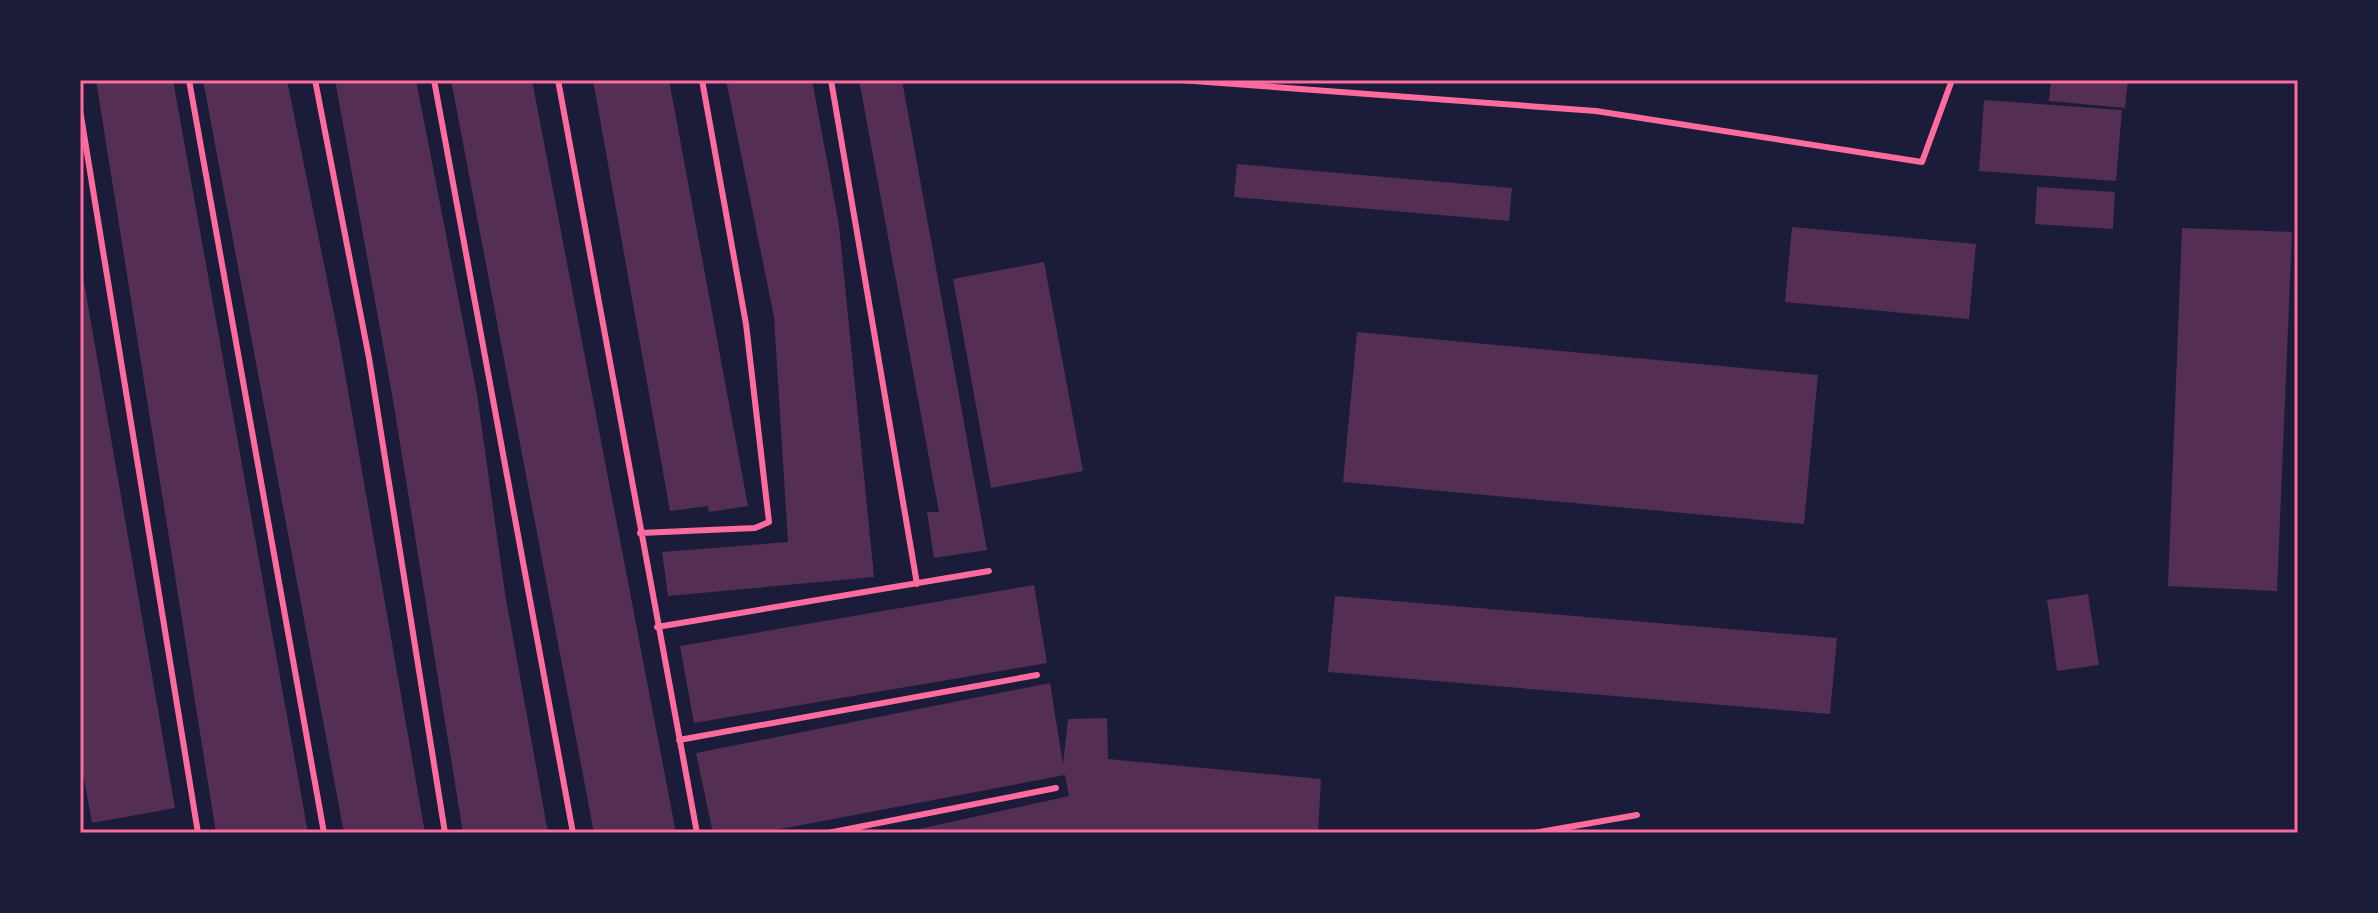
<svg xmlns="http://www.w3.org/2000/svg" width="2378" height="913" viewBox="0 0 2378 913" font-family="'IBM Plex Sans',sans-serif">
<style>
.building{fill:#542f53}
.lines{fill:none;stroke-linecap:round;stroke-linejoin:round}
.service{stroke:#ff6b9d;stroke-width:6}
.neatline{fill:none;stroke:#ff6b9d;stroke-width:3}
</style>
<rect width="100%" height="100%" fill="#1b1b3a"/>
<path class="building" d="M96,80H173L308,833H216Z
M203,80H287L339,339L425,833H344Z
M335,80H416L477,394L505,593L548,833H463L393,400Z
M451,80H532L676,833H594Z
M593,80H669L748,506L709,512L708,506L670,511Z
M726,80H812L839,225L874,577L668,596L662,552L788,542L774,317Z
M859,80H902L987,550L934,558L927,512H939Z
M1855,80H1875L1874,84L1855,82Z
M2051,80H2128L2125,108L2049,101Z
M1984,100L2122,110L2116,181L1979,171Z
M1237,164L1512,188L1509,221L1234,197Z
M2037,187L2115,192L2113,229L2035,224Z
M1792,227L1976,244L1969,319L1785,302Z
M2182,228L2292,232L2277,591L2168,586Z
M80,259L175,808L92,823L80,756Z
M1044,262L1083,471L991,488L953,279Z
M1357,332L1818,375L1804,524L1343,482Z
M1034,585L1047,663L694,723L680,646Z
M2088,594L2099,665L2057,671L2047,600Z
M1335,596L1837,638L1830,714L1328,672Z
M1050,683L1063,764L1068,719L1107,718L1108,759L1321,779L1318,833H901L1069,796L1065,775L759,833H713L696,753Z"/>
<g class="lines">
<path class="service" d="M189,80L324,833
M315,80L369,358L445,833
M434,80L573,833
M558,80L697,833
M831,80L917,584
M1180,80L1596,111L1922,162L1952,80
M80,110L198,833
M640,533L755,528L769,522L746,324L702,80
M657,627L989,571
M679,740L1037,675
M828,833L1056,788
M1534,833L1637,815"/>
</g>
<rect width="2378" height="913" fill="none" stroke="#1b1b3a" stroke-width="164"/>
<rect x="82" y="82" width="2214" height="749" class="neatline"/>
</svg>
